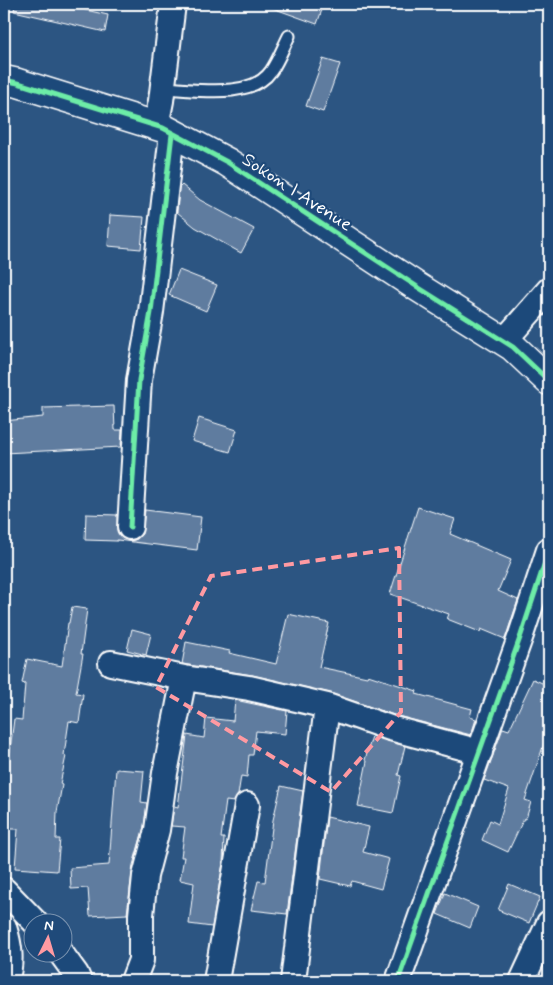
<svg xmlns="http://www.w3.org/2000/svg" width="553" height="985" viewBox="0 0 553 985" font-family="Mynerve,sans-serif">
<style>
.building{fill:#5e7c9f;stroke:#fff}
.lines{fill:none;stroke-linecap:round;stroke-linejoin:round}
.service-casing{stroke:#fff;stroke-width:15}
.minor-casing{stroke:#fff;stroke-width:28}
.tertiary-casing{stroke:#fff;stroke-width:31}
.service{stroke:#1f4a7a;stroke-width:11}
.minor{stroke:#1f4a7a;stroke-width:24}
.tertiary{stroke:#1f4a7a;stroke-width:28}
.cycleway-casing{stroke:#1f4a7a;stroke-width:8}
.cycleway{stroke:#6deda7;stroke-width:5}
.marked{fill:none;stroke:#ff9aa2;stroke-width:4;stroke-dasharray:10 6;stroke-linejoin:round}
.labels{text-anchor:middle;stroke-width:4.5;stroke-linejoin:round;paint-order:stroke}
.street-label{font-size:19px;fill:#fff;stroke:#1f4a7a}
</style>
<rect width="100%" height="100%" fill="#2c5582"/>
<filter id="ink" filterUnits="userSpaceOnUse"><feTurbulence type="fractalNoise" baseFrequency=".02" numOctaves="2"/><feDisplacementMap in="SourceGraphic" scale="10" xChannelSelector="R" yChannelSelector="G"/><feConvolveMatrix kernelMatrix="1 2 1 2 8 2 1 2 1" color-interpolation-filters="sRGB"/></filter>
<g filter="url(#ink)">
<path class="building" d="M15,4H59L108,15L105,32L14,11Z
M268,4H324L317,24L267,6Z
M323,59L340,64L323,112L306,106Z
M182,185L200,200L254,229L241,253L195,227L177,212L179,188Z
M110,215L144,217L141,249L108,246Z
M179,270L217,285L206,311L169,295Z
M114,406L115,430H122L121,447L4,453V421L43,417V408Z
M199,418L237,430L230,452L192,441Z
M418,507L455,519L450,534L511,560L498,591L518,600L505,639L481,629L480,632L447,619L449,614L390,594Z
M145,510L201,517L197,550L117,540V541L85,540L86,514L117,515L118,533L122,538L130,541L137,539L142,534Z
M72,607L87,609L81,654H83L76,693L83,694L79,723L69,721L64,755L66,756L60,784L62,785L57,812L56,839H60L57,871L15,868L18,829H4V780L6,781L14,719L22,720L25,684L22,683L27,659L62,666L68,623H69Z
M288,614L329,623L319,667L367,677L368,675L417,691L416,694L472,709L470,717L476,719L471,735L394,715L330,693L252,675L182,664L186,642L230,651L229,653L276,664Z
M132,629L151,634L146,655L127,650Z
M533,679L549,686V729L525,800L531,802L526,819L524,818L508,852L482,840L490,820L498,824L509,789L484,780L503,728L509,730Z
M235,700L287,711L285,734L256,731L253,755H249L247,777L241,776L238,795L234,802L226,801L221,838H224L223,863L212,927L189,924L194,883L180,880L184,857H181L185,827L171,826L174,806L178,807L187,735L204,738L206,718L233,721Z
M372,736L405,746L398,775L401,776L393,813L358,806L367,761L365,760Z
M116,769L144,771L141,802L147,803L144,827L133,865L127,914L90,916L88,888L71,889L70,868L109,865Z
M281,786L303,791L287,914L251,910L258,881L265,882L273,820Z
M327,817L369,827L363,852L389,859L381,889L352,881L350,886L320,879Z
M509,884L540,897L529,923L498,910Z
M445,893L478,907L470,928L437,914Z"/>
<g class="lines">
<defs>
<path id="service" d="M163,88C194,89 251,100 271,71C278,61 283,48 289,36"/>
<path id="minor" d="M156,126L161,101L173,4
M504,341L549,290
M130,527L139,380L151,312L172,134
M111,663L184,678L249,688L327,706L390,728L480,752
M4,890L35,922
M4,927C10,946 12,962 6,981
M60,952L76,974L79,981
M133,981L141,960V915L145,876L157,830L165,773L184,678
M216,981L247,805
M293,981L327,706
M398,981L521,635L549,550
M522,981L549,923"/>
<path id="tertiary" d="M4,80L18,83L163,128L227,162L416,286L513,347L549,381"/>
</defs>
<use href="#service" class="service-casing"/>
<use href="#minor" class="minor-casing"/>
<use href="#tertiary" class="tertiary-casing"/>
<use href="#service" class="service"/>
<use href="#minor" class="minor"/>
<use href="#tertiary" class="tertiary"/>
<defs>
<path id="cycleway" d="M4,80L18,83L163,128L227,162L416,286L513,347L549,381
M130,527L139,380L151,312L172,134
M398,981L521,635L549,550"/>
</defs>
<use href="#cycleway" class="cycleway-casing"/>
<use href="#cycleway" class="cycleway"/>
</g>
</g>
<path class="marked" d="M399,548L401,712L331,792L156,687L211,576Z"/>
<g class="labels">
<g class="street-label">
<text transform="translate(298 191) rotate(33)" y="7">Sokon I Avenue</text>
</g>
</g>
<rect width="553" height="985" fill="none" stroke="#1f4a7a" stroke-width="20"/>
<rect x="10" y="10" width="533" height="965" fill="none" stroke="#fff" stroke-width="2" filter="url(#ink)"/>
<g transform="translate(48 938) rotate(5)"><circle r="24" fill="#1f4a7a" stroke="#7992af"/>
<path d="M0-4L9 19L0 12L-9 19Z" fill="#ff9aa2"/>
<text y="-8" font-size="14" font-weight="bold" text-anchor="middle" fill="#ffffff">N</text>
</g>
</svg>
